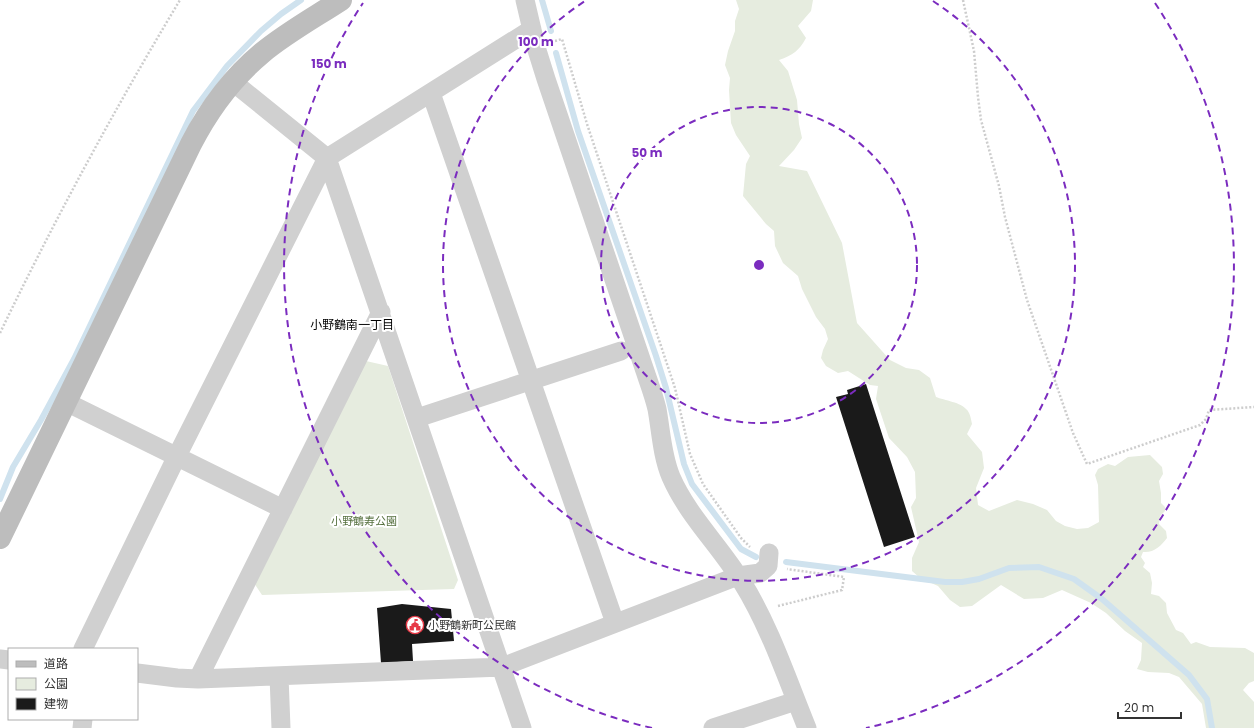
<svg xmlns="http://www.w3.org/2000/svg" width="1254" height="728" viewBox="0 0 1254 728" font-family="Poppins,'Noto Sans JP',sans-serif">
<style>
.green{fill:#e6ecdf}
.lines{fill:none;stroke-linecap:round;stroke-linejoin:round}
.stream{stroke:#cfe2ee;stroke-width:6}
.building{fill:#1a1a1a}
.path{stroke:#cdcdcd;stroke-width:2.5;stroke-dasharray:2 2;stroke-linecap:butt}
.street{stroke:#d0d0d0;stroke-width:19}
.secondary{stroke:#bdbdbd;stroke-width:22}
.ring{fill:none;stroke:#7b2cbf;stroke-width:2;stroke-dasharray:7 5}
.labels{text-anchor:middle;stroke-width:4;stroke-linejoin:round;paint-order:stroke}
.park-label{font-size:11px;fill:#56703f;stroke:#fff}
.poi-label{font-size:11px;fill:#333;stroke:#fff;text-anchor:start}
.neighbourhood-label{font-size:12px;fill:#000;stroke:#fff}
.centre{fill:#7b2cbf;stroke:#fff;stroke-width:2}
.ring-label{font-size:12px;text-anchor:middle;font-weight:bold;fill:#7b2cbf;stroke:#fff;stroke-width:4;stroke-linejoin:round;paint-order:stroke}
</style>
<rect width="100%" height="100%" fill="#fff"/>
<path class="green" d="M736,0H813L811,11L798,26L806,38C799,51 793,55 779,60L788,71L797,100L799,124L802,138L794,150L779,166L807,171L842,243L857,323L890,360L906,368L919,370L930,378L936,397C944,400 962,403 966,409C970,412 971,419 972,424L967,434L982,452L984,468L976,488L978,505L989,511L1017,500L1033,504L1047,510L1056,521L1065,526L1077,529L1088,528L1099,522L1098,485L1095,475L1098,469L1108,464L1115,466L1128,457L1150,455L1162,467L1163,474L1159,481L1161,493V503L1165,507V511L1160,516L1159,524L1166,531L1167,538C1161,546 1154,553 1143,552L1141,557L1145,563L1143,567L1150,573L1152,583L1151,594L1159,596L1166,603L1167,613L1176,630L1183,633L1191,644L1196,642L1210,647L1245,648L1254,653V681L1249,683L1243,690L1254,702V728H1206L1202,704L1179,677L1169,673L1148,672L1137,669L1141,660L1142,643L1125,631L1106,613L1091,603L1062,590L1043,598L1024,599L1001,585L972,606L960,607L950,600L938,586L920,578L912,571V558L919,542L911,507L916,498L915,472L907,457L889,438L876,399L878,386L870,385L848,371L838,373L826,366L821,358L823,350L828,339L825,329L816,317L802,289L798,276L783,263L775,246L774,231L766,224L743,196L746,164L750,156L736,135L731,123L729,90L730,78L725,65L728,51L735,31V21L739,9Z
M366,361L388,366L458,580L454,589L262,595L254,583Z"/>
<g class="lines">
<path class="stream" d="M542,0L551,31
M556,53L578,131L656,356L666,388L684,464L692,484L741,549L756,557
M0,499L13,467L41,420L74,359L193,111L227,66L261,31L281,14L301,0
M786,562L945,582H962L979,579L1009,568L1039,567L1074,579L1102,599L1189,675L1207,699L1212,728"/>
</g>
<path class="building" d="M866,384L915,537L884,547L836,397L848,394L847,390Z
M402,604L451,609L454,641L412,644L413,661L381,663L377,608Z"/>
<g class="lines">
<path class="path" d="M963,0L974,51L978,97L981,120L999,186L1005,217L1027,300L1073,433L1087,464L1200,425L1206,419L1209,410L1254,407
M555,41L562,39L587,124L675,388L690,454L703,484L741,538L750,547
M0,333C55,219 115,108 180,0
M778,606L842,590L844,577L787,569"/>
<path class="street" d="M525,0L536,47L546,79L645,371C649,383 654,396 657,409C661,431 662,456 671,477C688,516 720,546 742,582C770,627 787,679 807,728
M233,82L327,158L522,728
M431,93L615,623
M66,402L283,509
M417,418L621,351
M83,649L177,456L327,158L532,29
M0,659L9,660
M137,673L177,678L198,679L502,667L738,576L760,573L768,566L769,553
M279,676L281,728
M198,679L381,312
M82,728L83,719
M713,728L796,701"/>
<path class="secondary" d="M0,538L191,144C209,109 232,78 262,53C286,33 315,17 341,0"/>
</g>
<g class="ring">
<circle cx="759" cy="265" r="158"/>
<path d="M933 1A316 316 0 1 1 585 1"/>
<path d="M652 728A475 475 0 0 1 363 3M1155 3A475 475 0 0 1 866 728"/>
</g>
<defs>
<symbol id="civic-ring" viewBox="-11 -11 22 22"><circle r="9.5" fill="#fff" stroke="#e63946" stroke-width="1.5"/><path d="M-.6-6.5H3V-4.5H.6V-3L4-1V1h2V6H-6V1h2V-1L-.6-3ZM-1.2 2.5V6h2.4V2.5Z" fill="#e63946"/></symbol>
</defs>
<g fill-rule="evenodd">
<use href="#civic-ring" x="405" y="615" width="20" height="20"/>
</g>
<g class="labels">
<g class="park-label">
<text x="364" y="525">小野鶴寿公園</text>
</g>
<g class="poi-label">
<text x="428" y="629">小野鶴新町公民館</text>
</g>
<g class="neighbourhood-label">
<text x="352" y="329">小野鶴南一丁目</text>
</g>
</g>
<circle cx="759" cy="265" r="6" class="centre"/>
<g class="ring-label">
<text x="536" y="46">100 m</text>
<text x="329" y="68">150 m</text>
<text x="647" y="157">50 m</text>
</g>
<rect x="8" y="648" width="130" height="72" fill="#ffffff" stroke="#adadad"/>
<rect x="16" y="661" width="20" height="6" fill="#bdbdbd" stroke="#adadad"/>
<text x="44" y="668" font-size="12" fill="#333333">道路</text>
<rect x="16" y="678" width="20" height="12" fill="#e6ecdf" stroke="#adadad"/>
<text x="44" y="688" font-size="12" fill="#333333">公園</text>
<rect x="16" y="698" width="20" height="12" fill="#1a1a1a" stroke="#adadad"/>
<text x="44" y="708" font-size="12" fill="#333333">建物</text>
<path d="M1118 712v6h63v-6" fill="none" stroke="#333333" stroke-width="2"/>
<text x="1124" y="712" font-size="12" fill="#333333" stroke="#ffffff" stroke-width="3" paint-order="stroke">20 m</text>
</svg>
